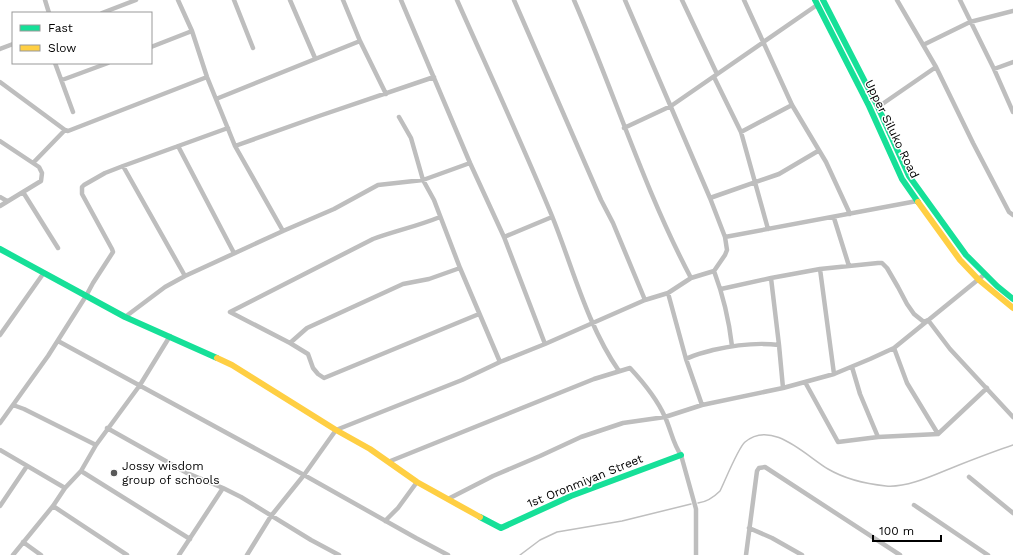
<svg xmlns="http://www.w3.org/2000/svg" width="1013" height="555" viewBox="0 0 1013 555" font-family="'Work Sans',sans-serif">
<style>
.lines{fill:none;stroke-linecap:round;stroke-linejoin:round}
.stream{stroke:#bfbfbf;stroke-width:1.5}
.street{stroke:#bebebe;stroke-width:4.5}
.fast{stroke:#16e098;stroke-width:6}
.slow{stroke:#ffcf43;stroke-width:6}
.poi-dot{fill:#595959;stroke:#fff;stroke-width:1.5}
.labels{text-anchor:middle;stroke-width:3;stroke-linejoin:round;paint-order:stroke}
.street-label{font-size:12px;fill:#000;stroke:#fff}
.poi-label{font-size:12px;fill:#000;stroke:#fff;text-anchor:start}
</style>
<rect width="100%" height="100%" fill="#fff"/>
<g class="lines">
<path class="stream" d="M698,503C707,502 714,497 720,491C725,481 738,448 745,442C772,419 806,456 828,469C845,479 867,484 886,486C909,488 938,473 959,465C977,458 995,451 1013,445
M520,555L540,540L557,532L622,521L691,504"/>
<path class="street" d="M45,0L49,13
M178,0L192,31L207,77L235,146L319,116L434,77
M234,0L253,48
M290,0L315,58
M343,0L360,41L386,94
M401,0L470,163L504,237L545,344
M457,0C489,72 522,143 552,216C573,268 587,325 619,371
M514,0L601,200L613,223L645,300L668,293L691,278L714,271L725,255L727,250L725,237L710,198L625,0
M574,0C614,92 644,189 691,278
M682,0L717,74
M744,0L792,105L826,162L850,214
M897,0L936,67L973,143L1009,212L1013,215
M960,0L994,69L1013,112
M102,13L136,0
M923,45L970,22L1013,11
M151,47L192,31
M0,49L13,44
M55,63L73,112
M994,69L1013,62
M714,77L741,132L768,229
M62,80L108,63
M0,82L65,130L68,131L207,77
M216,99L360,41
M878,107L936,67
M624,128L671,106L817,5
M741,132L792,105
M0,141L39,167L42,173L41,181L0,206
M178,146L234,253
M235,146L283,231
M33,163L65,130
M123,166L185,276
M23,192L58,248
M0,197L7,201
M710,198L779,174L818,151
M834,218L849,266
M504,237L552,217
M725,237L917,201
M820,269L834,374
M714,271C723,295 729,320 732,346
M771,278L779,345
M721,289L771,278L820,269L878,263H882L887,268L898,287L907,304L914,314L924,322L928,320L950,349L1013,417
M668,293L686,359L702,405
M230,312L290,343L308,354L313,368L318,374L324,378L479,314
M230,312L373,239C395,231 418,226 440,217
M125,317L165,287L185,276L283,231L334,209L378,185L423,180L470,163
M0,335L43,274
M58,341L304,475L416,538L448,555
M290,343L307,328L403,284L429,279L460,268
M894,348L907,383L938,434
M686,359C695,354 703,353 713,350C735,345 757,342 779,345L783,388
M500,362L545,344L645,300
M852,367L860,394L878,437
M805,382L838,442L878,437L938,434L987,388
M13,405L24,409L96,445
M0,423L48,356L86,296L93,283L113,252L112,249L82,194V187L84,185L105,173L123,166L228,128
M107,428L187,473L223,488L241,497L311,540L339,555
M0,450L65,488
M388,462L594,379L630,368C644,383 657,399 665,417C671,430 673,444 681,455L696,509V555
M81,471L190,539
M969,477L1013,513
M448,499L493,476L540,456L581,437L623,423L665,417L702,405L783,388L834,374L870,359L894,348L985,274
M914,505L988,555
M0,506L27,466
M53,506L127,555
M385,521L398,508L417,482
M749,528L772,538L802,555
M23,542L41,555
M13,555L53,506L65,488L81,471L96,445L140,385L170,336
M179,555L223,488
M247,555L271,516L304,475L336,430L462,380L500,362L460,268L434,200L423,180L411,138L399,117
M746,555L757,471L759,468L765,467L900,555"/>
<path class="fast" d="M815,0L869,106L902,179L918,202
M823,0L878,107L909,176L966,255L997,286L1013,299
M0,249L125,317L217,358
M480,517L501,528L571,496L681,455"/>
<path class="slow" d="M918,202L960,260L979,280L1013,308
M217,358L232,365L336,430L370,449L417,482L480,517"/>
</g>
<circle class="poi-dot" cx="114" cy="473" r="4"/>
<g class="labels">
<g class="street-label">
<text transform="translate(892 129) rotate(64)" y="4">Upper Siluko Road</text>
<text transform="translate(585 481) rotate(-22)" y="4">1st Oronmiyan Street</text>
</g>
<g class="poi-label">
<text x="122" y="470">Jossy wisdom<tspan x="122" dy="14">group of schools</tspan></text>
</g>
</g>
<rect x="12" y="12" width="140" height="52" fill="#ffffff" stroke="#999999"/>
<rect x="20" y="25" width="20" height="6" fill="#16e098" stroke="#999999"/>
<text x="48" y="32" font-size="12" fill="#000000">Fast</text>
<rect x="20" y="45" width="20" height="6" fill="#ffcf43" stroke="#999999"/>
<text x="48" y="52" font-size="12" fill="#000000">Slow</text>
<path d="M873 535v6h68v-6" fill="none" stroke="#000000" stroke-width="2"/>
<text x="879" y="535" font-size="12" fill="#000000" stroke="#ffffff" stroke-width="3" paint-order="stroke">100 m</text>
</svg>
